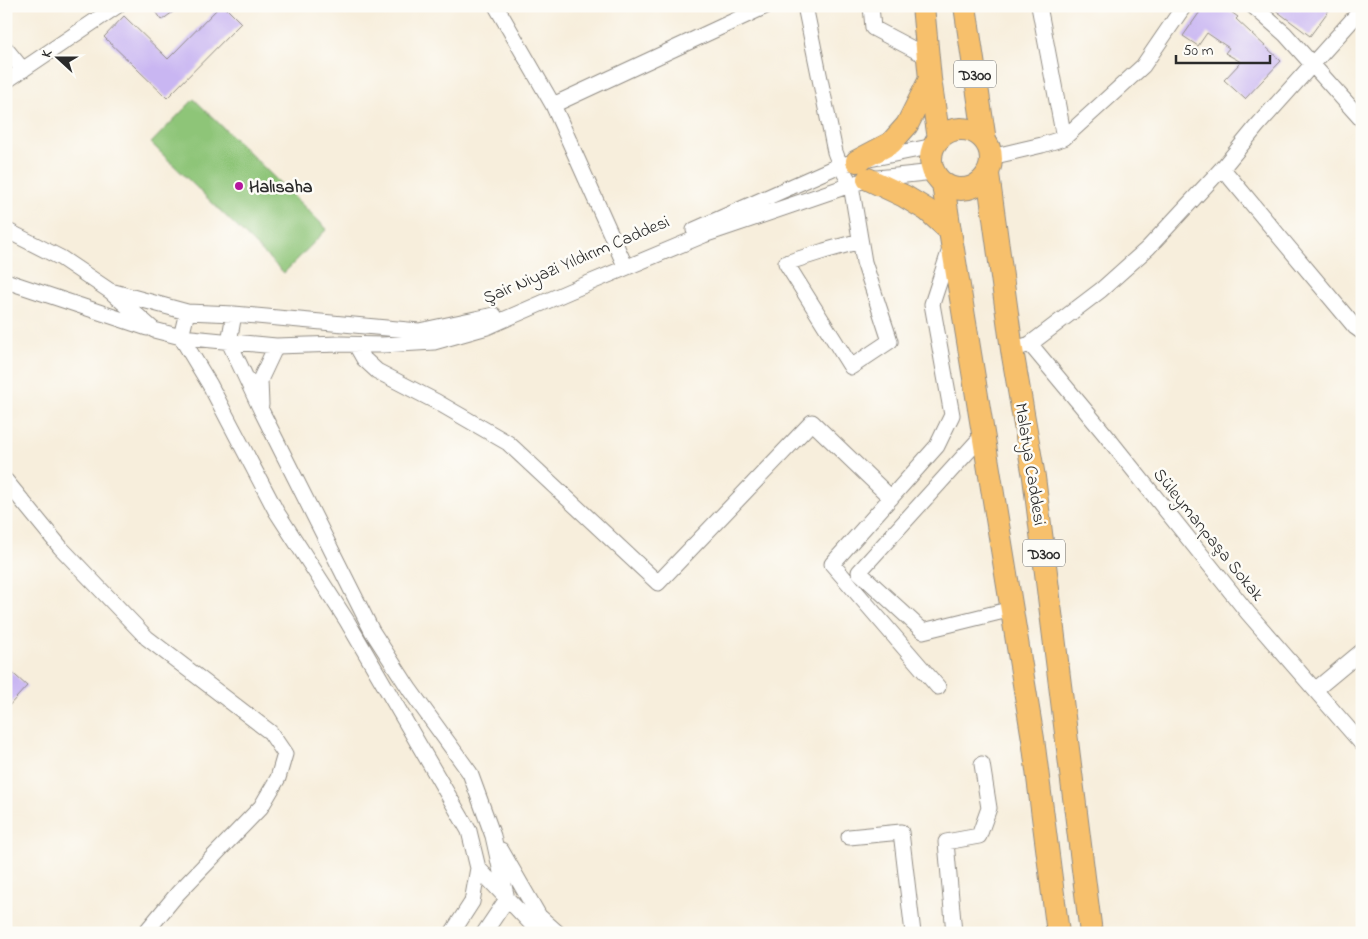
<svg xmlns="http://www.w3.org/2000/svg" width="1368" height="939" viewBox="0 0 1368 939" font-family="'Indie Flower',sans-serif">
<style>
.green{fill:#8ec578;stroke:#5c7852}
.building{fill:#c9b6f2}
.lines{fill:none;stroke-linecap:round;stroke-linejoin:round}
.minor-casing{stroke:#918c84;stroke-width:17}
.highway-casing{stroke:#918c84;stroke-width:24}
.minor{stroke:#fff;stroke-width:15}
.highway{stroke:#f7c06c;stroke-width:22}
.poi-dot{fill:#b5179e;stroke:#fdfcf7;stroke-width:2}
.labels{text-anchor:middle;stroke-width:5;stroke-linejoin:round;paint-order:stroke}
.shield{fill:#fdfcf7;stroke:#6a6a68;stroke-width:1}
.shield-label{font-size:16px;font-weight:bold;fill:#2b2b2b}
.poi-label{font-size:18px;font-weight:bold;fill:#2b2b2b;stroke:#fdfcf7;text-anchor:start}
.street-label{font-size:18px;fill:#2b2b2b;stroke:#fdfcf7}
</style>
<rect width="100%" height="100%" fill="#fdfcf7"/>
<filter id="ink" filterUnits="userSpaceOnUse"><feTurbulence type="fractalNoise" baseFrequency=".02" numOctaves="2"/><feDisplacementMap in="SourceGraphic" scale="10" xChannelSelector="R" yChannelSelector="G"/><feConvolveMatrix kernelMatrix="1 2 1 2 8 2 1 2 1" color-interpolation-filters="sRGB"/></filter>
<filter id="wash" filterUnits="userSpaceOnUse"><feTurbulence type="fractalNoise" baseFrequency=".0096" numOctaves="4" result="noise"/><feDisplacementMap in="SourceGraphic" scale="20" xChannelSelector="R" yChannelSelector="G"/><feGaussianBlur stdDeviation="1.12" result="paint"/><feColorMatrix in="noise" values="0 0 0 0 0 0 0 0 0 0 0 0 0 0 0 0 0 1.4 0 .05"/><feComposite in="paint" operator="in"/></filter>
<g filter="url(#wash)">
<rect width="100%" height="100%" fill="#f7eedc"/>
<path class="green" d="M194,99L327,229L284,273L151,143Z"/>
<g id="blocks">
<path class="building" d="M152,6H181L162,20Z
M220,6H224L241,23L167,98L104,37L124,16L168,59Z
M1204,6H1223L1238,17L1236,19L1281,61L1245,99L1224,80L1241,62L1225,53L1229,48L1207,33L1198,46L1183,36Z
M1270,6H1332L1310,36Z
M6,667L27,686L6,709Z"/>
</g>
</g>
<g filter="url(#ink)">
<use href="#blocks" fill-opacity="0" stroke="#918c84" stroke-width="1"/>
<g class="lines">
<defs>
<path id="minor" d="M496,6L553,105L623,261
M805,6L835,152L840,165L851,185L864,262L890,341L851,367L786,263L824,251L860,241
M871,6L873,28L928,57
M1039,6L1064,138
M1253,6L1285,34L1362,120
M6,49L23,70
M6,81L117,6
M553,105L766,6
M991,157L1042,145L1064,138L1143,66L1184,6
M1222,168L1355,327L1362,332
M6,230L61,258L110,291L154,330L181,337L276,346L340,344L382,345L434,342L487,327L570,291L704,235L868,179L934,172
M694,230L840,165L934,146
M6,281L147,328
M114,292L187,312L234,314L419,331L494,315
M187,312L181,337L210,385L276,511L347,621L469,831L478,868L472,902L452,933
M234,314L229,342L262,412L372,631L410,690L470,773L493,836L507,899L484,933
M1030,344L1104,433L1248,613L1362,744
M356,345L364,359L377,371L437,402L508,443L658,583L812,422L891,498
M1021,347L1030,344L1101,290L1148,248L1225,165L1257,126L1362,9
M261,405L260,380L276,346
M983,435L859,572L923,631L1012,609
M6,481L61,548L147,638L270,732L285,754L278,778L261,807L178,893L145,933
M938,687L832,564L937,446L952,415L932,304L951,246
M1315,690L1362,651
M849,837L901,832L913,933
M501,850L539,916L558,933
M478,868L540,933
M954,933L946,842L979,836L989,808L982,764"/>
<path id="highway" d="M923,6L930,79L939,139
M965,6L985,141
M931 159a30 30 0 1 1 60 0a30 30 0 1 1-60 0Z
M857,161L891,143L907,125L930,79
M988,174L1012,350L1034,477L1091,933
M868,179L904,196L927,210L950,231
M943,184L950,231L1033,739L1058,933"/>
</defs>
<use href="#minor" class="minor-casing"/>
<use href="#highway" class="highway-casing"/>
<use href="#minor" class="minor"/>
<use href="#highway" class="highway"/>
</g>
</g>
<circle class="poi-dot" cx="239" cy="186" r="5"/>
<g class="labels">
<g class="shield">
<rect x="954" y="60.5" width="42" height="27" rx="4"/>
<rect x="1023" y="539.5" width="42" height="27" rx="4"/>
</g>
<g class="shield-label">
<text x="975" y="80">D300</text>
<text x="1044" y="559">D300</text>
</g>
<g class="poi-label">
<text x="249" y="192">Halısaha</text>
</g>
<g class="street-label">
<text transform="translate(576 259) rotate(-23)" y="6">Şair Niyazi Yıldırım Caddesi</text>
<text transform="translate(1031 464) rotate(81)" y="6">Malatya Caddesi</text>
<text transform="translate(1209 534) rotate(51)" y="6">Süleymanpaşa Sokak</text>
</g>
</g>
<rect width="1368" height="939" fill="none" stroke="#fdfcf7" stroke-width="25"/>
<g transform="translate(58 58) rotate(291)" stroke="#fdfcf7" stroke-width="4" paint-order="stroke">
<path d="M0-4L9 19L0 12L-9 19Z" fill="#2b2b2b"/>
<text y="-8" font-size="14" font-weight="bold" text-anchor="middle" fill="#2b2b2b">K</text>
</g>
<path d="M1176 55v8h94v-8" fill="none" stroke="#2b2b2b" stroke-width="2.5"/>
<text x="1183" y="55" font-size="15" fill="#2b2b2b" stroke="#fdfcf7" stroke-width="4" paint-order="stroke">50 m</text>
</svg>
